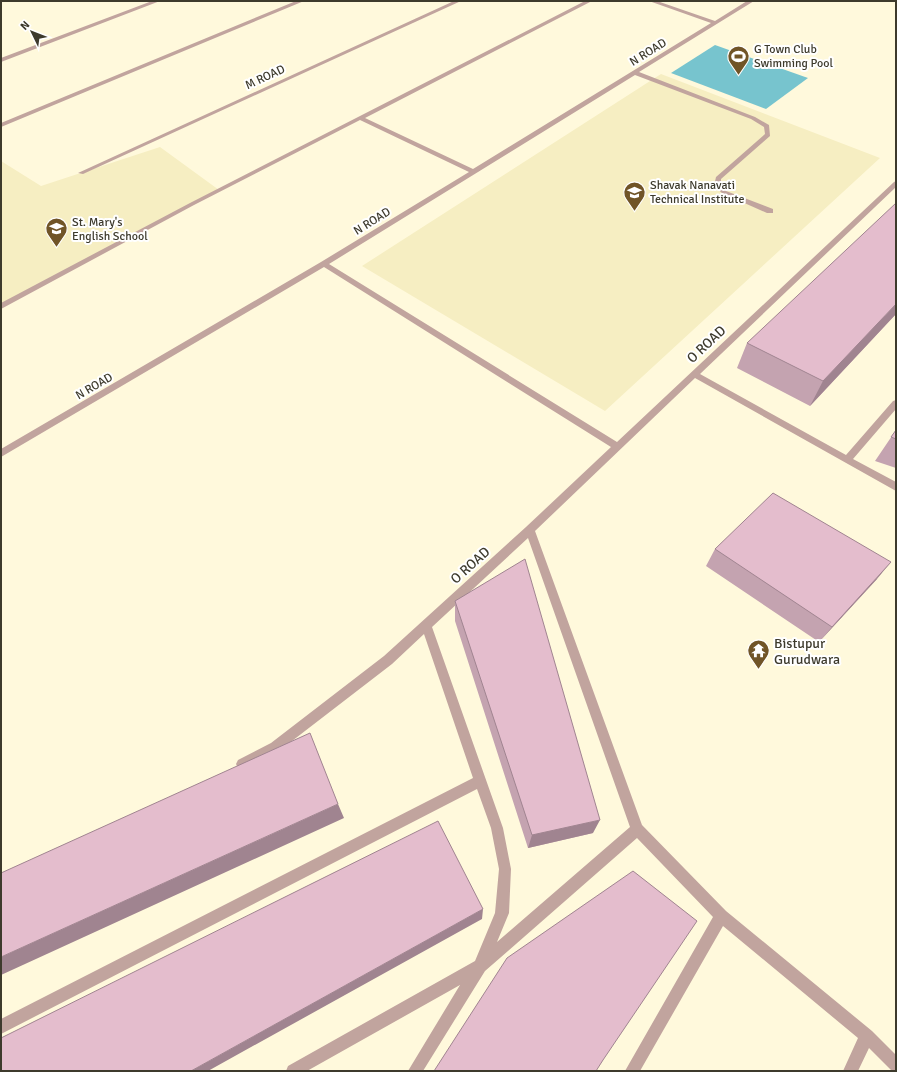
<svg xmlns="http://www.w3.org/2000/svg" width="897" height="1072" viewBox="0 0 897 1072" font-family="Signika,sans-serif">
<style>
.built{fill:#f6eec2}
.water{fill:#77c4ce}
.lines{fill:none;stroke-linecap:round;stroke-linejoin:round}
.street{fill:#c1a49e;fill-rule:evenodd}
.wall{fill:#c4a3b0}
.shaded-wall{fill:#a08490}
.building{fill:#e4bdcd;stroke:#a08490}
.labels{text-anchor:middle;stroke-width:4;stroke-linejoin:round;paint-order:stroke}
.far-poi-label{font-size:12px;fill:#3d3a2c;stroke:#fff;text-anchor:start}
.far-street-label{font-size:12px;fill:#3d3a2c;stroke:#fff}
.street-label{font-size:14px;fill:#3d3a2c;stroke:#fff}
.poi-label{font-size:14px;fill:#3d3a2c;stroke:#fff;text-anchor:start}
</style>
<rect width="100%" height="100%" fill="#fff9dc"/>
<path class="built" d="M661,74L880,158L605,411L362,266Z
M160,147L219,190L1,308V161L41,186Z"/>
<path class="water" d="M715,45L808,78L766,109L671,73Z"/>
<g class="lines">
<path class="street" d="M152,1H160L1,62V58Z
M296,1H304L1,127V123Z
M454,1H461L83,174L78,173Z
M585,1H592L365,118L473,169L711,23L649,1H657L715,21L747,1H754L639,72L755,117L769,125L770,136L721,179V185L726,191L773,209V213H767L722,193L714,186L716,177L765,134L764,127L751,119L635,75L329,264L617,442L894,182L896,181V187L700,374L846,455L893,401L896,400V409L853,459L896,482V491L695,378L535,531L642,825L726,911L872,1031L896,1055V1071L891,1070L869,1048L858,1071H843L858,1038L723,926L640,1071H625L713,917L637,838L485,971L423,1071H408L460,985L307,1071H286L288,1066L475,961L495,913L499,869L491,828L477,789L1,1034V1019L473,778L424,634L392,664L279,751L242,770L238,768L236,764L238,760L271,743L384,656L526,527L611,447L324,267L1,457V449L321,262L469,172L360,120L194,205L1,309V303L190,203ZM528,538L630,827L497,942L509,913L511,869L503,828L432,627Z"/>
</g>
<path class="wall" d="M896,314L810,406L737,368L747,343Z
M896,430V468L875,461Z
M715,549L877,579L819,642L706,566Z
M455,601L593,833L528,848L455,621Z"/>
<path class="shaded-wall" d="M896,304V314L810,406L823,381Z
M891,562L877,579L819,642L832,627Z
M338,804L344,818L1,975V957Z
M600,820L593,833L528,848L532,835Z
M483,909L482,919L208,1071H191Z"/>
<path class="building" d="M896,203V304L823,381L747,343Z
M896,430V439L891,437Z
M773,493L891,562L832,627L715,549Z
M525,559L600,820L532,835L455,601Z
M310,733L338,804L1,957V873Z
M438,821L483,909L191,1071H1V1038Z
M633,871L697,921L603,1060L596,1071H434L507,958Z"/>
<defs>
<symbol id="stadium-pin" viewBox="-11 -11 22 30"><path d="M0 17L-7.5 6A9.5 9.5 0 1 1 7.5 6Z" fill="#705427" stroke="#fff"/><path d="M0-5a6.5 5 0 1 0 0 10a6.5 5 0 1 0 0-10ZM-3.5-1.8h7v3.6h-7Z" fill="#fff"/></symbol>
<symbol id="school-pin" viewBox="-11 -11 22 30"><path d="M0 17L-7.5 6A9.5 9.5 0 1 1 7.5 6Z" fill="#705427" stroke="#fff"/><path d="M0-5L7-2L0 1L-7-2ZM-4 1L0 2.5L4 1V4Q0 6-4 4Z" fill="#fff"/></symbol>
<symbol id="temple-pin" viewBox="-11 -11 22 30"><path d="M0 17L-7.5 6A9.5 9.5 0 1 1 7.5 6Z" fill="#705427" stroke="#fff"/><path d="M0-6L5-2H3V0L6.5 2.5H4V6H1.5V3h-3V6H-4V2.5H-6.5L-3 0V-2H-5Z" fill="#fff"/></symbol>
</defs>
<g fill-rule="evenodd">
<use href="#stadium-pin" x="726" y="44" width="25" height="34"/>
<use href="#school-pin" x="622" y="180" width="25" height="34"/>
<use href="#school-pin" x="44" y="216" width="25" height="34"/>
<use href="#temple-pin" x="746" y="638" width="25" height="34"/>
</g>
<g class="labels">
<g class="far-poi-label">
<text x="754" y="53">G Town Club<tspan x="754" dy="14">Swimming Pool</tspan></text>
<text x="650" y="189">Shavak Nanavati<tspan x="650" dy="14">Technical Institute</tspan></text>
<text x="72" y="226">St. Mary's<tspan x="72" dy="14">English School</tspan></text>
</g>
<g class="far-street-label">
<text transform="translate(648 52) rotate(-32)" y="4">N ROAD</text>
<text transform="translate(265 77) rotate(-25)" y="4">M ROAD</text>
<text transform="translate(372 221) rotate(-32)" y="4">N ROAD</text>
<text transform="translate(94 386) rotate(-30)" y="4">N ROAD</text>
</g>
<g class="street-label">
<text transform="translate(706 344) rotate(-43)" y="5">O ROAD</text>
<text transform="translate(470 565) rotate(-42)" y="5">O ROAD</text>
</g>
<g class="poi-label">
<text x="774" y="648">Bistupur<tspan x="774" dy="16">Gurudwara</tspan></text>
</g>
</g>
<rect width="897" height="1072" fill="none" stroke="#3d3a2c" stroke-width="4"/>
<g transform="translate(32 32) rotate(313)" stroke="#ffffff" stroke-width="3" paint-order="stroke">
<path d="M0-3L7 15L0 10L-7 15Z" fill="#3d3a2c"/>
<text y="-6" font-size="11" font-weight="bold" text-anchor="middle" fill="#3d3a2c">N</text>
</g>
</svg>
